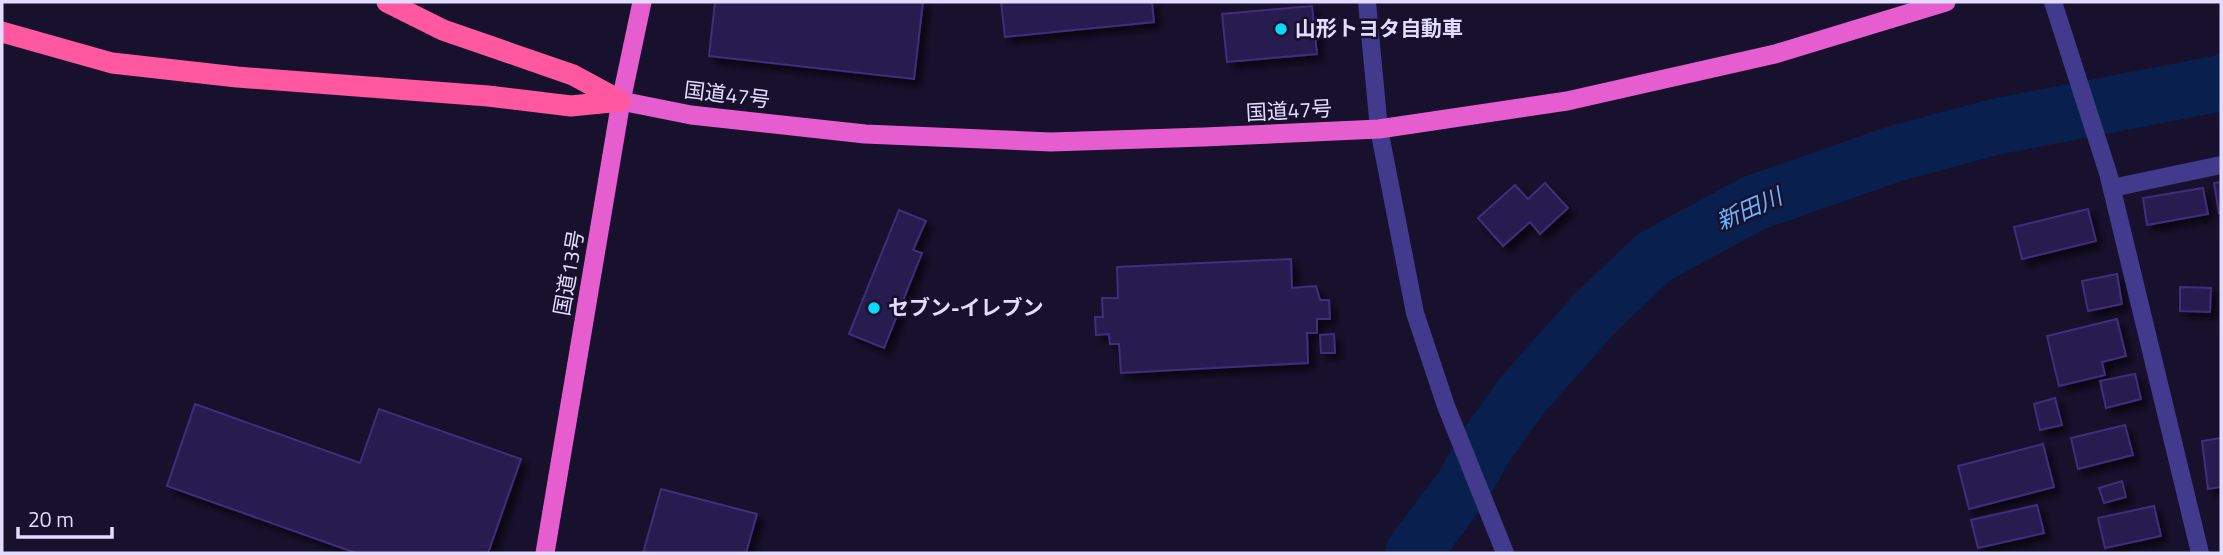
<svg xmlns="http://www.w3.org/2000/svg" width="2223" height="555" viewBox="0 0 2223 555" font-family="'Titillium Web','Noto Sans JP',sans-serif">
<style>
.lines{fill:none;stroke-linecap:round;stroke-linejoin:round}
.river{stroke:#091f4d;stroke-width:56}
.building{fill:#281c4f;stroke:#402d7b;stroke-width:2;filter:url(#shadow)}
.minor{stroke:#413a8d;stroke-width:18}
.tertiary{stroke:#413a8d;stroke-width:18}
.trunk{stroke:#e65dd0;stroke-width:19}
.motorway{stroke:#ff57a0;stroke-width:21}
.poi-dot{fill:#08dbff;stroke:#17112d;stroke-width:2.5}
.labels{text-anchor:middle;stroke-width:5;stroke-linejoin:round;paint-order:stroke}
.poi-label{font-size:21px;font-weight:bold;fill:#e2dcff;stroke:#17112d;text-anchor:start}
.street-label{font-size:21px;fill:#e2dcff;stroke:#17112d}
.water-label{font-size:23px;font-style:italic;fill:#6ab4ff;stroke:#17112d}
</style>
<defs>
<filter id="shadow"><feDropShadow dx="6" dy="6" stdDeviation="3.5" flood-color="#0009"/></filter>
</defs>
<rect width="100%" height="100%" fill="#17112d"/>
<g class="lines">
<path class="river" d="M1413,553L1463,486L1485,447L1520,398L1594,314L1654,257L1754,203L1894,154L1994,127L2221,83"/>
</g>
<path class="building" d="M715,2H923L914,79L709,56Z
M1001,2H1152L1154,22L1005,37Z
M1312,6L1317,54L1227,62L1222,14Z
M2221,182V212L2219,213L2214,183Z
M1545,183L1568,208L1540,234L1530,222L1503,246L1478,218L1515,185L1528,199Z
M2203,188L2208,214L2147,225L2143,198Z
M2088,209L2096,241L2022,259L2014,227Z
M899,210L926,221L913,250L922,253L884,348L849,334Z
M1291,259L1292,288L1316,286L1320,300H1329L1330,319H1317V333H1307L1308,363L1121,373L1119,344H1110L1109,334L1096,335L1095,317H1103L1102,298H1118L1117,267Z
M2117,274L2122,304L2088,311L2082,281Z
M2180,287L2211,288L2210,312L2180,311Z
M2117,319L2126,356L2102,362L2105,375L2059,386L2047,336Z
M1334,334L1335,353H1321L1320,335Z
M2135,374L2141,399L2106,408L2100,381Z
M2055,398L2062,425L2040,430L2034,404Z
M195,404L360,463L379,409L521,459L488,553H356L167,486Z
M2125,425L2133,455L2078,469L2071,438Z
M2221,438V487L2208,489L2202,441Z
M2043,444L2054,487L1969,509L1958,466Z
M2122,481L2126,497L2104,503L2099,488Z
M661,489L757,514L746,553H643Z
M2037,505L2044,533L1978,548L1971,520Z
M2154,506L2161,536L2105,548L2098,518Z"/>
<g class="lines">
<path class="minor" d="M2112,188L2221,165"/>
<path class="tertiary" d="M1367,2L1379,129L1415,313L1446,406L1505,553
M2053,2L2108,173L2200,553"/>
<path class="trunk" d="M621,101L691,115L865,134L1051,142L1204,137L1379,129L1567,101L1775,54L1946,2
M545,553L621,101L642,2"/>
<path class="motorway" d="M387,2L443,30L573,75L621,101
M2,32L112,63L237,77L488,96L571,106L621,101"/>
</g>
<g class="poi-dot">
<circle cx="1281" cy="29" r="7"/>
<circle cx="874" cy="308" r="7"/>
</g>
<g class="labels">
<g class="poi-label">
<text x="1295" y="36">山形トヨタ自動車</text>
<text x="888" y="315">セブン-イレブン</text>
</g>
<g class="street-label">
<text transform="translate(727 95) rotate(7)" y="7">国道47号</text>
<text transform="translate(1289 111) rotate(-3)" y="7">国道47号</text>
<text transform="translate(569 273) rotate(-80)" y="7">国道13号</text>
</g>
<g class="water-label">
<text transform="translate(1749 209) rotate(-24)" y="8">新田川</text>
</g>
</g>
<rect width="2223" height="555" fill="none" stroke="#e2dcff" stroke-width="7"/>
<path d="M18 527v10h94v-10" fill="none" stroke="#e2dcff" stroke-width="3.5"/>
<text x="28" y="527" font-size="21" fill="#e2dcff" stroke="#17112d" stroke-width="5" paint-order="stroke">20 m</text>
</svg>
